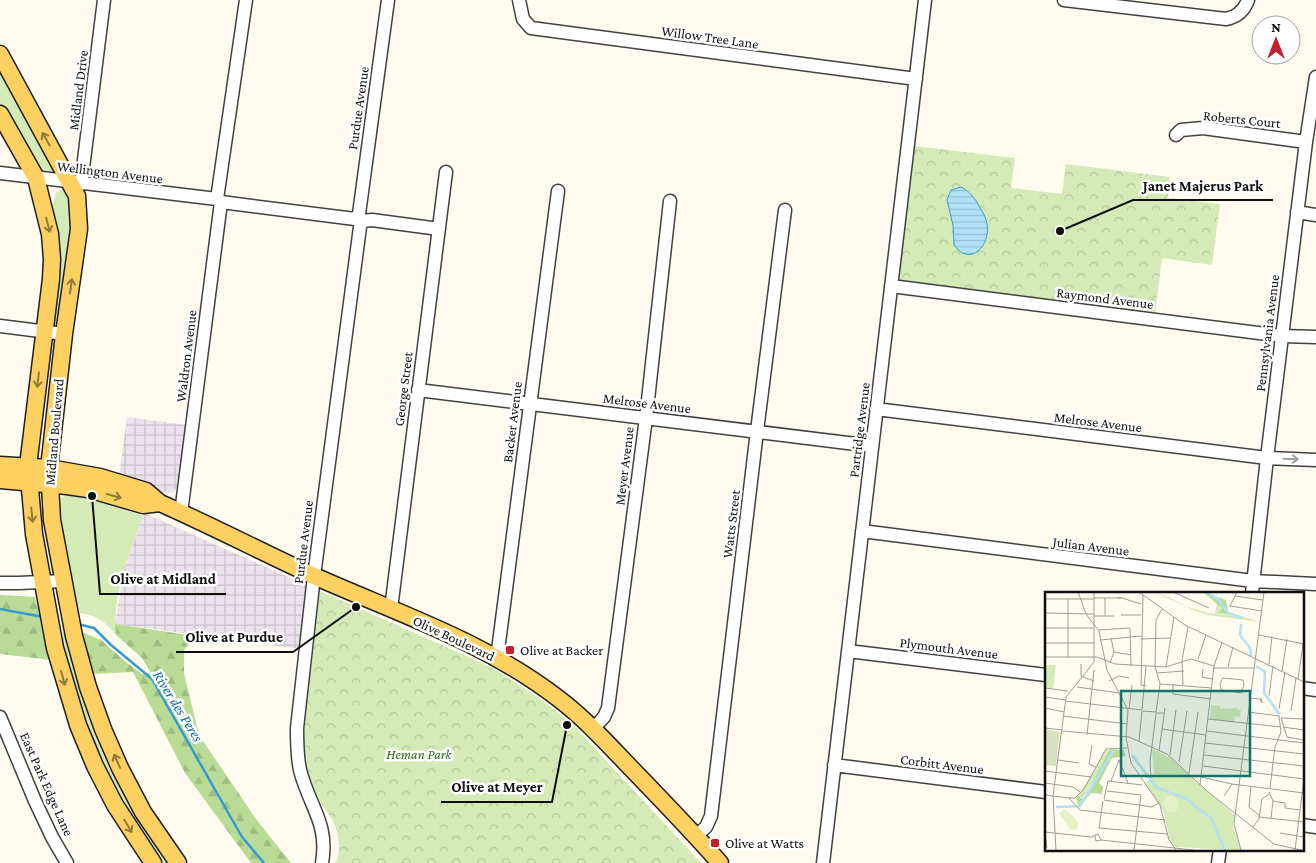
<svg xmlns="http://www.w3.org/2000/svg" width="1316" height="863" viewBox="0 0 1316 863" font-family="'Crimson Pro',serif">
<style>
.industrial{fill:url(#industrial-grid)}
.grass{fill:#d4ebb7}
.forest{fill:url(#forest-firs)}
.park{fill:url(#park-crowns)}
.water{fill:url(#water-rules);stroke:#369ad2}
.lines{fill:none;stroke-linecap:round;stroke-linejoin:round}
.stream{stroke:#369ad2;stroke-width:2.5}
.minor-casing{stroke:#414141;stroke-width:15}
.major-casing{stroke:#1f1f1f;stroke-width:19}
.minor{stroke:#fff;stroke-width:12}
.major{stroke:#fdd161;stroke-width:16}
.oneway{stroke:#91793c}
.oneway2{stroke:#9f9f9f}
.poi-dot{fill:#c4212e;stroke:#fff;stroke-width:2}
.labels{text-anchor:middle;stroke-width:5;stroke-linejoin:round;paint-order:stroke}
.street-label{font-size:14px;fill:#0e0e0e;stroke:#fff}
.poi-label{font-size:14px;fill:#0e0e0e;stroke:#fff;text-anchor:start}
.park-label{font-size:14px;font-style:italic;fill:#2e691c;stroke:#fff}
.water-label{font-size:15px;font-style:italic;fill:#126aa5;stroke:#fff}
.inset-river{fill:none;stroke:#b2e1f8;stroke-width:2.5}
.inset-road{fill:none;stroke:#9f9c95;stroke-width:1}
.view{fill:#0f766e;fill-opacity:0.15;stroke:#0f766e;stroke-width:2.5}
.inset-edge{fill:none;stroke:#0e0e0e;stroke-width:2.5}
.leader{fill:none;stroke:#0e0e0e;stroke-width:2}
.callout-dot{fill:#0e0e0e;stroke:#fff;stroke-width:2}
.callout-label{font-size:15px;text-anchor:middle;font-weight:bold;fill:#0e0e0e;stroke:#fff;stroke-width:5;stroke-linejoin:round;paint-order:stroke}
</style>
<defs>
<pattern id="industrial-grid" width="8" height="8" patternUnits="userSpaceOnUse" patternTransform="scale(1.25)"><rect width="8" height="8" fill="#ebe2ed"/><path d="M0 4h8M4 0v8" fill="none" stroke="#c8c1ca"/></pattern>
<pattern id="forest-firs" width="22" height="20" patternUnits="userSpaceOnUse" patternTransform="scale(1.25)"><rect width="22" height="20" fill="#b8dc96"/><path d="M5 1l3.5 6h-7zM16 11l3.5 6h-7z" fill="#9dbc80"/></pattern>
<pattern id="park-crowns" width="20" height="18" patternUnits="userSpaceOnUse" patternTransform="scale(1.25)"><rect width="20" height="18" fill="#d4ebb7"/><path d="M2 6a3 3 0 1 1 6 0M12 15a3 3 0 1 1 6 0" fill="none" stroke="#b5c89c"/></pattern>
<pattern id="water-rules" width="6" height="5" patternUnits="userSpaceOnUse" patternTransform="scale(1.25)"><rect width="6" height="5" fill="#b2e1f8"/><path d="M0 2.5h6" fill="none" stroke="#98c0d3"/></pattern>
</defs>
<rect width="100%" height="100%" fill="#fffbef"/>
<path class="industrial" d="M127,417L187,425L179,486L172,493L162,492L143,483L119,476Z
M144,513L305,584L307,590L301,649L115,624L124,570Z"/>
<path class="grass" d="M0,63L57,172L55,174L41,173L35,168L0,104Z
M63,189L68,191L73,213L59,325L57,326L53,324L59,245L52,207L56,193Z
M66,495L99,501L143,516C130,551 112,597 116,635C107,623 96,615 80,613C72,576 61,537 60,499Z
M59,632L68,633L85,687L173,863H159L112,787L82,719Z"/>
<path class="forest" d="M0,595L35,597L52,660L0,654Z
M115,624L195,636L184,650V673L199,735L256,819L291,863H251L185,773L133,672L92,674L82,632L101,640L126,662L142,674L151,673L142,658L116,635Z"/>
<path class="park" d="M914,146L1015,158L1011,188L1062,194L1066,164L1170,177L1168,198L1220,204L1212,265L1162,258L1155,315L900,281L898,277Z
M320,591L493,668L542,700L573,725L701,863H335L338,858L339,845L337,831L332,819L314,793L308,777L303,759V720Z"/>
<path class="water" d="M961,187C969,191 975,198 979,206C983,212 986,218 987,224C991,245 970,268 954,245L953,225L947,200L951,190Z"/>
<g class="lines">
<path class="stream" d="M0,609L43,617
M78,624L94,628L111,645L152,679L242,837L264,863"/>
<defs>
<path id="minor" d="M519,0L523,19L531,28L916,79
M1064,0L1226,19C1237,17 1244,11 1248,0
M1176,135L1181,130L1203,128L1306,142
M0,173L217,199L246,0
M81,184L104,0
M1297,212L1316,215
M891,286L1282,336L1316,337
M0,326L64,334
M418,390L872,446
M876,409L1267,458L1316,460
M181,513L221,202L355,219L359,214L388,0
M862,531L1253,581L1316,584
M0,583H19L63,581
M1252,593L1267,458L1306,142L1316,77
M391,609L446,172
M848,651L1046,675
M497,658L558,191
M1302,688L1316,690
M0,717L35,801L52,837L67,863
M593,729L604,717L608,708L646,418L670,201
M834,765L1046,792
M1302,825L1316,827
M696,836L706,827L711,816L757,431L785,210
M322,863C329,823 309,806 300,770C297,756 297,742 297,728L314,576L360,227L362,221L372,220L439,229
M823,863L925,0
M1218,863L1220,849"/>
<path id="major" d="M0,54L77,196L79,229L64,334L49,468L52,520L74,636L88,687L103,729L120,768L143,812L178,863
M0,114L36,178L50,234L52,259L51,279L28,466L34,534L55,648L78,725L95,766L115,805L153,863
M0,465L49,468L100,477L146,491L160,503C212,526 262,552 314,576C397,613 486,642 559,699C584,718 606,742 627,764C659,797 690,829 720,863
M0,480L67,486L88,489L143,505L160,503"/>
</defs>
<use href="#minor" class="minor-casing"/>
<use href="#major" class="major-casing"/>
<use href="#minor" class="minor"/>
<use href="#major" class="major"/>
</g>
<defs><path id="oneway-shaft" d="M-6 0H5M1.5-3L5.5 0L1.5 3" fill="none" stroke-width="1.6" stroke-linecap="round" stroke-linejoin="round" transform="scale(1.25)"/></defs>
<g class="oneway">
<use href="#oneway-shaft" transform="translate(46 139) rotate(-119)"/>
<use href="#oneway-shaft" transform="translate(48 225) rotate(76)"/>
<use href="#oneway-shaft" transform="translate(71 286) rotate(-82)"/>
<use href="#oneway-shaft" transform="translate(38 380) rotate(97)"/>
<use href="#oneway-shaft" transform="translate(114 496) rotate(16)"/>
<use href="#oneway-shaft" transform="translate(32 515) rotate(84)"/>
<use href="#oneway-shaft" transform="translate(63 678) rotate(75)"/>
<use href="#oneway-shaft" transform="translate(117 761) rotate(-114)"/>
<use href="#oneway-shaft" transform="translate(128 826) rotate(59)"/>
</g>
<use class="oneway2" href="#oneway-shaft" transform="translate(1291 459) rotate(2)"/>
<g class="poi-dot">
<rect x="505" y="645" width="10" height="10" rx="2.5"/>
<rect x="710" y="838" width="10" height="10" rx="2.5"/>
</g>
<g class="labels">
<g class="street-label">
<text transform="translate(710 37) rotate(8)" y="5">Willow Tree Lane</text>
<text transform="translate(78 90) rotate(-83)" y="5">Midland Drive</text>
<text transform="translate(358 108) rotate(-82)" y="5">Purdue Avenue</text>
<text transform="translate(1242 119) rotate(6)" y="5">Roberts Court</text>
<text transform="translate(110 172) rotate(7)" y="5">Wellington Avenue</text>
<text transform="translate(1105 298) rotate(7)" y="5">Raymond Avenue</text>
<text transform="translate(1267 333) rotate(-83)" y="5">Pennsylvania Avenue</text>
<text transform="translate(186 356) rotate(-83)" y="5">Waldron Avenue</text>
<text transform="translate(403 389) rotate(-83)" y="5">George Street</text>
<text transform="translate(647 403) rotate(7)" y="5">Melrose Avenue</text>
<text transform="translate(512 422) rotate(-83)" y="5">Backer Avenue</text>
<text transform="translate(1098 422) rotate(7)" y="5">Melrose Avenue</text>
<text transform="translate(859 430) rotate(-83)" y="5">Partridge Avenue</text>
<text transform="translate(54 432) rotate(-85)" y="5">Midland Boulevard</text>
<text transform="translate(624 466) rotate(-83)" y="5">Meyer Avenue</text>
<text transform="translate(731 524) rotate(-83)" y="5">Watts Street</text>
<text transform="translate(303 542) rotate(-83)" y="5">Purdue Avenue</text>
<text transform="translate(1091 546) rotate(7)" y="5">Julian Avenue</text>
<text transform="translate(454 638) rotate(25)" y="5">Olive Boulevard</text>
<text transform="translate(949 648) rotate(7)" y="5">Plymouth Avenue</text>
<text transform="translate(942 764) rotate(7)" y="5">Corbitt Avenue</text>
<text transform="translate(47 784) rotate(66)" y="5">East Park Edge Lane</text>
</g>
<g class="poi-label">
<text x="520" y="655">Olive at Backer</text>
<text x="725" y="848">Olive at Watts</text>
</g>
<g class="park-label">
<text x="419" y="759">Heman Park</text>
</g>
<g class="water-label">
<text transform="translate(178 706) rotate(58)" y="5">River des Peres</text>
</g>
</g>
<g transform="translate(1045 592)">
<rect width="259" height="259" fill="#fffbef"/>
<path d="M109,0L123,5L143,15L164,21L170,22L172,11L178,19L175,22L199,25L215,30L163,23L151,19ZM61,158L65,159L57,177L37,207L34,203Z" fill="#d4ebb7"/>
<path d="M158,0L181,8L183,20L199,25L174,21L177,16ZM65,157L79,158L81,164L67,166L54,191L58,195L57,202L46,201L34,216L31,206L34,203L36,207L40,205Z" fill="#b8dc96"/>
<path d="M0,137L15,140L11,174L0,173Z" fill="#d8e2bf"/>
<path d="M0,73H11L8,97L0,95ZM166,113L175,114V117L191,116L196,119L195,125L190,124L189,130L165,127ZM107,157L124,165L190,223L188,235L196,258L130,255L125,249L118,218L100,192L109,183Z" fill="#d4ebb7"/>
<path d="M118 212a8 8 0 1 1 16 0a8 8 0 1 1-16 0ZM21,217L34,231L31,238L25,237L14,221Z" fill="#e5f2c9"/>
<path class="inset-river" d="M161,0L173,7L183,21L197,26M196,32L195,43L205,56L206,64M211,74L220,80L219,101L235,123M87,163L111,195L140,206L166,226L180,258M11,215L35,214L69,158"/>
<path class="inset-road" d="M33,0L41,22L54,39L62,78L83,118L81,146L86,171L115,213L124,248L131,258M94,0L140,33L259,90M128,0L164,16M192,0L185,14L217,19M98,3L96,93L101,94M190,4L218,8M49,6H77H73M60,6V24M77,6L96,12M0,7H49M23,7V65M0,21L49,22M76,23H96M49,24H69M0,36H49M54,38L85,36L86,74M214,43L259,52M96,47L125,46M55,48L96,44M0,51H50M69,60L86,63M0,65H52L70,72L121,75L146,67L169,74M153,67L161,43M65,71L69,60L66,46M36,72V84L49,89M224,72L227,44M121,75L129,25M183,75L188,55M169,76H209M158,77L157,85L168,87M237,79L242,47M112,81L139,79M253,87L258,52M64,89L74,84L84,86M115,92L167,96M128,92V102L166,107M175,92L176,98L196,101L199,93M175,92L178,86L198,88L199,93M138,93L137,68L143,35M32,95L74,101M0,96L23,99M224,104L228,74M0,105L20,108M205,106L215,107H216L217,111L215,107M20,109L97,118L101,74M0,116L19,120M84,117L87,93M234,117L240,80M246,119L251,86M203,120L234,124L236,140L230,155L225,196M18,124L82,132M163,127L236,135M259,127L236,126L242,145L259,148M238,135L259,138M0,136L18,138M117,137L161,143M18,139L84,145L122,162L162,199L229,252L256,258M162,139L259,151M42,143L49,78M94,149L97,119L111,120L115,92L110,74L111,28L117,17M160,151L259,162M47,153L44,172L51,175M114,159L120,116M125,163L131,118M159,163L259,174M13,168L34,171M134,170L142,119M158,174L259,187M0,179L46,185M144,181L153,120M156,185L187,192M106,186L105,170L111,121H119M66,189L74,168L83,191M0,191L28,195L35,200M155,193L169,74L177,50M206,194L204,215L214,223M62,199L96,203M224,200L228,209L226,226M0,203L24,206L35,218L120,228M179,204L187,192L259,201M24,206H30L39,197L61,157L82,156M59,207L63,189L97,193M59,208L107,215L114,211M228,209L240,211V216L255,218M214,225L259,230M208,235L214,227L217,207L224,202M54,236L123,242M54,236L58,209M0,240L46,245L53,242L56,248L51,249L50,244M0,241L2,256M235,241L259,245M56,248L148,258M11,258L8,204L21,105L49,70V0M89,258L96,203M196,258L189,232L219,0M250,258L259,186"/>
<path class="view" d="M76,99H205V184H76Z"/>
<rect width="259" height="259" class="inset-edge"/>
</g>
<path class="leader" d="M1060 231L1133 200H1273M92 496L100 594H226M356 607L293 652H176M567 725L552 802H441"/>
<g class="callout-dot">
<circle cx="1060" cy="231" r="5"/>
<circle cx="92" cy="496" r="5"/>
<circle cx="356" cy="607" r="5"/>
<circle cx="567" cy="725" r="5"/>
</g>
<g class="callout-label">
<text x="1203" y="191">Janet Majerus Park</text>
<text x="163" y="584">Olive at Midland</text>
<text x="234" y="642">Olive at Purdue</text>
<text x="497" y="792">Olive at Meyer</text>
</g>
<g transform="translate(1276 40)"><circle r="24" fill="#ffffff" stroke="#9f9f9f"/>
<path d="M0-4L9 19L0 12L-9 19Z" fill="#c4212e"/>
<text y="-8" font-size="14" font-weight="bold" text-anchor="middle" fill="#0e0e0e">N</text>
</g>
</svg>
